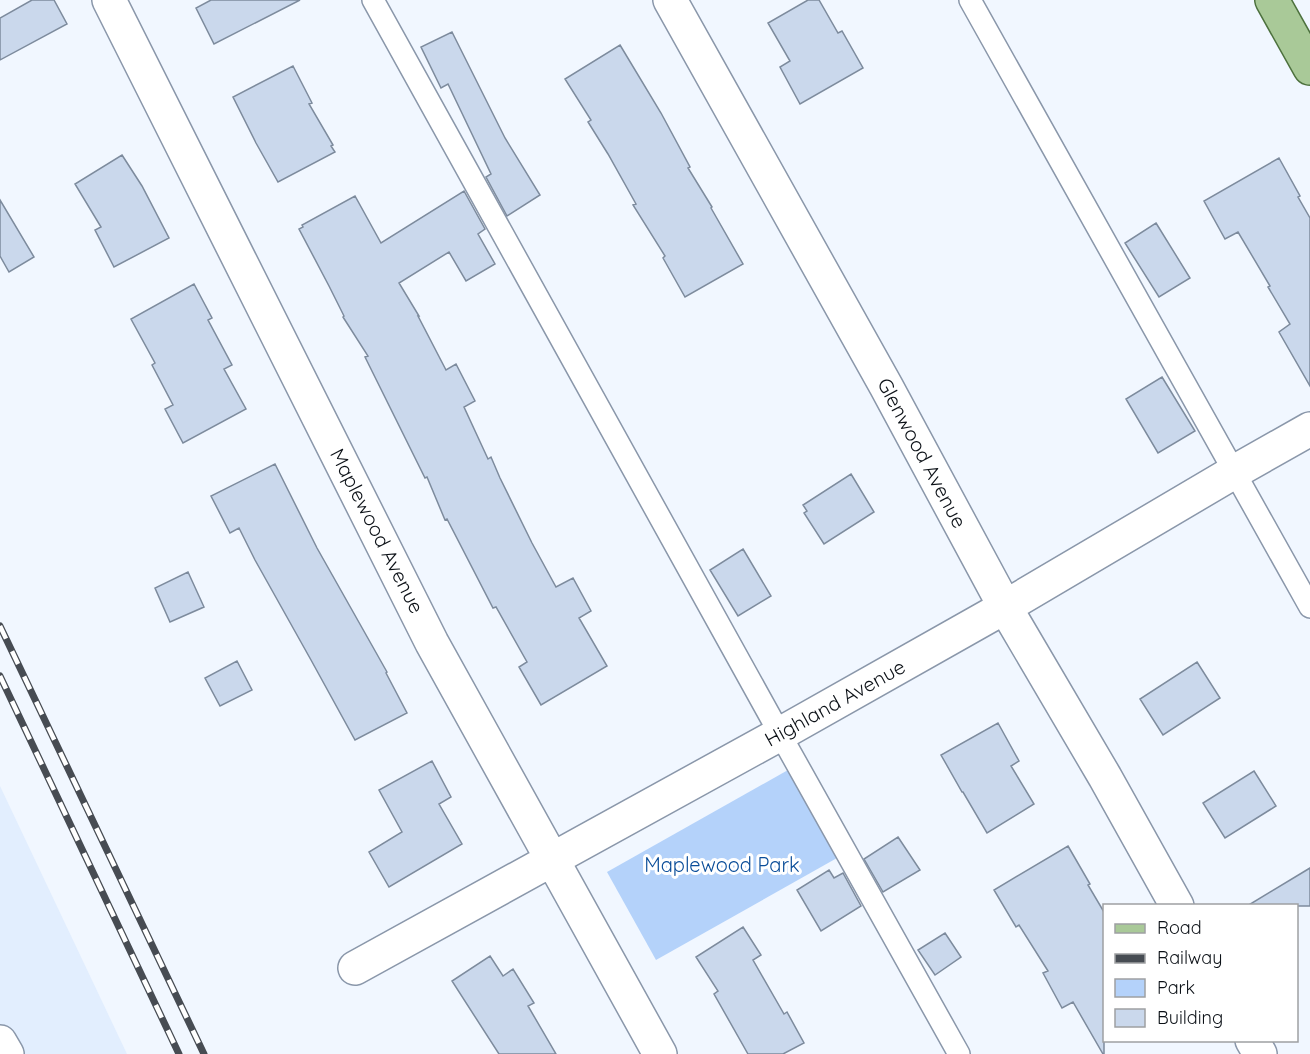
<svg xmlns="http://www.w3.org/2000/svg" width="1310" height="1054" viewBox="0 0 1310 1054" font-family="Quicksand,sans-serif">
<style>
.built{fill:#e2eefe}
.green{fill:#b4d2fa}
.building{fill:#cad8ec;stroke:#7d8b9d;stroke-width:1.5}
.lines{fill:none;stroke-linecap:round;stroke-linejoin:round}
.lane-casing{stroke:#8a97aa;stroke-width:24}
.street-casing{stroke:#8a97aa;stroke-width:36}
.secondary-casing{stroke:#8a97aa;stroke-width:36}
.primary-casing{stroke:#4d713e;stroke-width:36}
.lane{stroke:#fff;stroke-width:21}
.street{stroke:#fff;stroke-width:33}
.secondary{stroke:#fff;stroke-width:33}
.primary{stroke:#a9c998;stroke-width:33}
.rail-casing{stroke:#474c53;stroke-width:7}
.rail{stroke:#fff;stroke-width:4.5;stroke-dasharray:14;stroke-linecap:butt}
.labels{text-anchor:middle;stroke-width:6;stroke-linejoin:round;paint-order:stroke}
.street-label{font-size:20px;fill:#0c1117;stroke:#fff}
.park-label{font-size:20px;fill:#0a4d99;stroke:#fff}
</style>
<rect width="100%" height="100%" fill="#f1f7ff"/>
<path class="built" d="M0,786L127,1054H0Z"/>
<path class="green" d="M788,770L837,858L656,960L607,872Z"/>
<path class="building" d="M32,0H54L67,24L0,60V18Z
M211,0H300L214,44L196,8Z
M808,0H819L838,33L842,31L863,68L800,104L780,67L790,61L768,23Z
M452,32L505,138L540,195L507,216L486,177L491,174L448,84L441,88L421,47Z
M620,45L661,113L690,167L688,168L712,207L711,208L743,264L685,297L663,258L665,256L633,205L636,204L608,154L588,122L591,120L565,79Z
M293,66L312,103L309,104L333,145L331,146L335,152L278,182L256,143L233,97Z
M122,155L142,186L169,238L114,267L95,230L101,227L75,184Z
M1279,158L1300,196L1298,197L1310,218V386L1279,332L1290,324L1268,287L1270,286L1238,232L1225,239L1204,201Z
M464,191L485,229L478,234L495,264L466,281L449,252L399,283L419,316H418L446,370L456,364L475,401L464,407L488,459L491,457L500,478L532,543L556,587L573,578L591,611L579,618L607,666L541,705L519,667L527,662L496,607L493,608L447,519L445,520L427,477L425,478L365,357L368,356L343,317L344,316L329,286L299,229L303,227L302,225L355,196L381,243Z
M0,200L34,257L9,272L0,256Z
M1156,223L1190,278L1159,297L1125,243Z
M194,284L212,318L208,320L232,365L224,369L246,409L183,443L165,409L173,405L152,365L155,363L131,319Z
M1162,377L1195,431L1158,453L1126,399Z
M275,464L317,548L387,672L386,673L407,713L355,740L311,660L255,560L239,528L230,533L211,496Z
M851,474L874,512L824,544L804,513L807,511L803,505Z
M743,549L771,596L738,616L710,570Z
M188,572L204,607L170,622L155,588Z
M237,661L252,690L220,706L205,678Z
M1197,662L1220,698L1163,735L1140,699Z
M998,723L1019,761L1011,766L1034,804L987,833L963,792H962L941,755Z
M432,761L451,797L439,804L462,844L389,887L369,852L402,832L379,790Z
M1254,771L1276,806L1225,838L1203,803Z
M898,837L920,870L883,892L864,859Z
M1068,846L1090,884L1088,885L1104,912V1054H1103L1073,1002L1062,1008L1043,973L1048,971L1019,925L1016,927L994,890Z
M1310,868V906H1247Z
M829,870L834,878L843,873L861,906L821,931L797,890Z
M743,927L761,955L753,960L784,1014L787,1012L804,1043L783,1054H748L714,994L718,991L696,957Z
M945,933L961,957L935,975L918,950Z
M490,956L503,976L513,969L534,1003L528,1006L556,1054H499L452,981Z"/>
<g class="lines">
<defs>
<path id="lane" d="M373,0L780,734L959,1054
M970,0L1310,607"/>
<path id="street" d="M109,0L432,643L660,1054
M670,0L886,386L1005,607L1105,777L1177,906
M355,968L780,734L1005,607L1234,472L1310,429
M1252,1040L1260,1054"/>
<path id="secondary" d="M0,1042L7,1054"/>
<path id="primary" d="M1272,0L1310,68"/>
</defs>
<use href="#lane" class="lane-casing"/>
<use href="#street" class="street-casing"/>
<use href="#secondary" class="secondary-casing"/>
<use href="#primary" class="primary-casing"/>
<use href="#lane" class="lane"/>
<use href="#street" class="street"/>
<use href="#secondary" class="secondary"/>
<use href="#primary" class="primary"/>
<defs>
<path id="rail" d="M0,626L204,1054
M0,676L179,1054"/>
</defs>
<use href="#rail" class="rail-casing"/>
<use href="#rail" class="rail"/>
</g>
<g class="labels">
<g class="street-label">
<text transform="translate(922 453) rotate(62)" y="7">Glenwood Avenue</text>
<text transform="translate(377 531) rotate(63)" y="7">Maplewood Avenue</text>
<text transform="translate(835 703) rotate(-29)" y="7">Highland Avenue</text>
</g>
<g class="park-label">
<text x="722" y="872">Maplewood Park</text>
</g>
</g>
<rect x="1103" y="904" width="195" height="138" fill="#ffffff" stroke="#9ea0a2" stroke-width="1.5"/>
<rect x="1115" y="924" width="30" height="9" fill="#a9c998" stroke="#9ea0a2" stroke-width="1.5"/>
<text x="1157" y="934" font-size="18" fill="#0c1117">Road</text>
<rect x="1115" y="954" width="30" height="9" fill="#474c53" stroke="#9ea0a2" stroke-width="1.5"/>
<text x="1157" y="964" font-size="18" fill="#0c1117">Railway</text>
<rect x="1115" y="979" width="30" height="18" fill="#b4d2fa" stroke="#9ea0a2" stroke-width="1.5"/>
<text x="1157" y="994" font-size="18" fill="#0c1117">Park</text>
<rect x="1115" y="1009" width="30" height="18" fill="#cad8ec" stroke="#9ea0a2" stroke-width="1.5"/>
<text x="1157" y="1024" font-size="18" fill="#0c1117">Building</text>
</svg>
